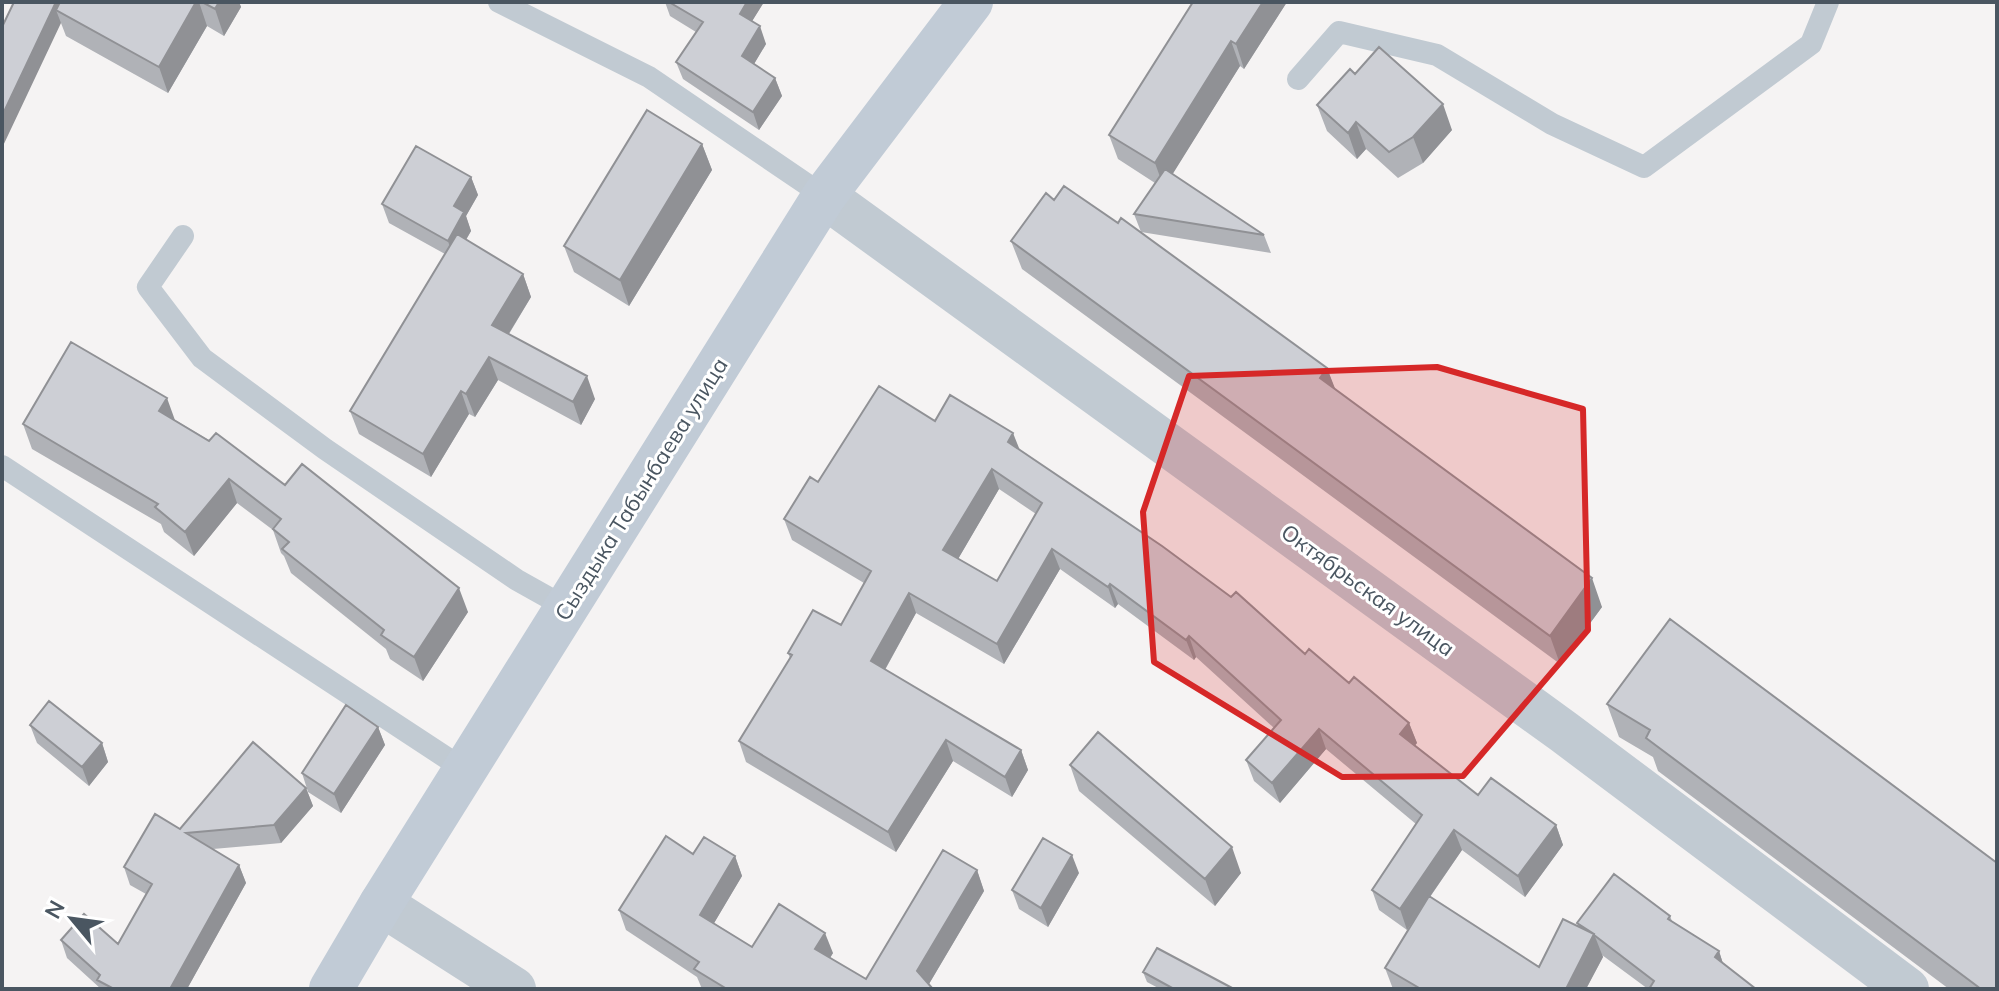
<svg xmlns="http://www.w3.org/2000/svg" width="1999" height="991" viewBox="0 0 1999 991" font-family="Mulish,sans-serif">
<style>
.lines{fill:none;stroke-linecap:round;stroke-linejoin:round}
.lane{stroke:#c1cad2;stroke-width:22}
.street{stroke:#c1cad2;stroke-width:44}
.secondary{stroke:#c1cbd6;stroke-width:44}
.wall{fill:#b0b2b7;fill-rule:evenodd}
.shaded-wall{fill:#909195}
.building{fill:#cdcfd5;stroke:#909195;stroke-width:2;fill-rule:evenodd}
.marked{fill:#d62828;fill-opacity:0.2;stroke:#d62828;stroke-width:6;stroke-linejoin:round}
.labels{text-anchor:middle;stroke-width:6;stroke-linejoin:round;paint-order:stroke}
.street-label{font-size:22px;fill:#4a5661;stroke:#fff}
</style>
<rect width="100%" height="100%" fill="#f5f3f3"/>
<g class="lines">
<path class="lane" d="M499,2L649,77L824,196
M1298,79L1339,32L1437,55L1552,124L1644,167L1811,44L1828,2
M183,236L148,287L202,358L325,449L517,580L567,608
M2,466L465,770"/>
<path class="street" d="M824,196L1564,732L1907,989
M381,904L514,989"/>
<path class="secondary" d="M331,989L381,904L824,196L971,2"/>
</g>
<path class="wall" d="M14,2H58L59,5L60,2H239L241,7L224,36L207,26L168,93L66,36L61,23Z
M665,2H764L752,21L766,44L754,64L775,78L782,96L759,130L683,79L676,62L696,32L670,16Z
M1193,2H1287L1244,69L1240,66L1172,174L1264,235L1271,253L1141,232L1134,214L1155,183L1118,159L1109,135Z
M1355,74L1452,130L1423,163L1398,178L1366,149L1357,159L1327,131L1317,105Z
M702,144L712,170L629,306L574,272L564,246Z
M471,177L478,195L466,216L471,231L466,240L523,274L531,297L509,334L595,399L581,425L498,380L475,417L469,414L431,477L359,434L350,411L445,254L389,223L382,204Z
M1054,200L1327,368L1335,390L1602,607L1560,664L1022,269L1011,241Z
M175,420L285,485L468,612L423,681L390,659L386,649L291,573L284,556L281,553L273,530L237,503L194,556L164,532L161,524L32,449L23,424Z
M935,421L1019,450L1305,654L1409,723L1417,743L1415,745L1478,795L1556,825L1563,845L1525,897L1462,850L1430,897L1539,967L1578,926L1577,923L1670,916L1672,921L1719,951L1723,964L1756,989H1648L1602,955L1603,957L1586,989H1393L1385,968L1424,905L1407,930L1379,910L1372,890L1416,824L1326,749L1280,803L1254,781L1246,760L1274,728L1196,657L1194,660L1118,604L1115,608L1060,569L1004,664L916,613L885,670L1021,750L1028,770L1012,797L953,761L896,852L746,762L739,741L790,658L788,653L841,625L864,583L792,540L784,519L818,482ZM999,489L1036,514L997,581L958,559Z
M1670,619L1997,989H1949L1658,771L1653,757L1619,737L1607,704Z
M30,725L102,743L108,762L89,786L37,743Z
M378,727L385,745L341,813L308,792L302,773Z
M1070,765L1241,873L1215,906L1079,791Z
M306,788L313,806L281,843L213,849L239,865L246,883L187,989H101L67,958L61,940L118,944L146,894L130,885L124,867L180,829Z
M693,854L735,856L742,876L714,923L752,947L833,953L830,958L866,979L977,870L984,891L929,984L933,989H702L697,977L626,930L619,910Z
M1079,873L1048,927L1019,909L1012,890Z
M1143,972L1234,989H1160L1147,982Z"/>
<path class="shaded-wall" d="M56,2H58L61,13L56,10L61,23L2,148V116Z
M196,2H199L207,26L168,93L159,67Z
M219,2H239L241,7L224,36L215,9Z
M747,2H764L746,31L740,14Z
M1263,2H1287L1244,69L1236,44Z
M760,26L766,44L748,74L742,56Z
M1231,41L1240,66L1164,188L1155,163Z
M775,78L782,96L759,130L753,112Z
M1443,104L1452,130L1423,163L1413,137Z
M1356,122L1366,149L1357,159L1348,133Z
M702,144L712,170L629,306L620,280Z
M471,177L478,195L466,216L471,231L454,260L448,241L454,206Z
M523,274L531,297L500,348L492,325Z
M489,357L498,380L475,417L466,394Z
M1327,368L1338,396L1320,378Z
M587,376L595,399L581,425L573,402Z
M461,391L469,414L431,477L423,454Z
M167,398L176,423L159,411Z
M1013,433L1021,453L1008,442Z
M992,469L999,489L951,571L943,550Z
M229,479L237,503L194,556L185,532Z
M1052,549L1060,569L1004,664L997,644Z
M1592,578L1602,607L1560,664L1550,636Z
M1110,584L1118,604L1115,608L1108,587Z
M459,588L468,612L423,681L414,657Z
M909,593L916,613L878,682L871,661Z
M1189,636L1196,657L1194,660L1186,640Z
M1409,723L1417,743L1408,754L1400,734Z
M378,727L385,745L341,813L334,794Z
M1319,729L1326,749L1280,803L1272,783Z
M946,740L953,761L896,852L888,832Z
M102,743L108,762L89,786L82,767Z
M1021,750L1028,770L1012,797L1005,777Z
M306,788L313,806L281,843L274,825Z
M1556,825L1563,845L1525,897L1518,876Z
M1454,830L1462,850L1407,930L1400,909Z
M1232,847L1241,873L1215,906L1205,879Z
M1072,855L1079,873L1048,927L1041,908Z
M735,856L742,876L707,935L700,915Z
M239,865L246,883L187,989H170Z
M977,870L984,891L926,989L917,971Z
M825,933L833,953L823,969L815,949Z
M1594,934L1603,957L1586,989H1566Z
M1719,951L1725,970L1715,957Z"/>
<path class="building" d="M14,2H56L2,116V27Z
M60,2H196L159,67L56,10Z
M202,2H219L215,9Z
M669,2H747L740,14L760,26L742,56L775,78L753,112L676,62L703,22Z
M1193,2H1263L1236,44L1231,41L1155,163L1109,135Z
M1379,47L1443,104L1413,137L1389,152L1356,122L1348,133L1317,105L1350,69L1355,74Z
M647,110L702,144L620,280L564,246Z
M416,146L471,177L454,206L464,212L448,241L382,204Z
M1165,169L1264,235L1134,214Z
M1064,186L1118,223L1121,218L1327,368L1320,378L1592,578L1550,636L1011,241L1046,193L1054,200Z
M457,234L523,274L492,325L587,376L573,402L489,357L466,394L461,391L423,454L350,411Z
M71,342L167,398L159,411L209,441L216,433L285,485L302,464L459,588L414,657L381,635L384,630L282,549L289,542L273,529L281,519L229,479L185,532L155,507L158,504L23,424Z
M879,386L935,421L950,395L1013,433L1008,442L1162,546L1231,597L1236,592L1305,654L1309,649L1349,683L1354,677L1409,723L1400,734L1478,795L1491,778L1556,825L1518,876L1454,830L1400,909L1372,890L1422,815L1319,729L1272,783L1246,760L1281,720L1189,636L1186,640L1110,584L1108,587L1052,549L997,644L909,593L871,661L1021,750L1005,777L946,740L888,832L739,741L792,655L788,653L813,610L841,625L871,571L784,519L810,477L818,482ZM992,469L1042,503L997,581L943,550Z
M1670,619L1997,863V989H1981L1646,738L1650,730L1607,704Z
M49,701L102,743L82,767L30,725Z
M346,705L378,727L334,794L302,773Z
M1098,732L1232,847L1205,879L1070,765Z
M253,742L306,788L274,825L186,833L239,865L170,989H114L97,980L100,975L61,940L84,914L118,944L152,884L124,867L155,814L180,829Z
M666,836L693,854L704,837L735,856L700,915L752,947L779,904L825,933L815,949L866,979L943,850L977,870L917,971L933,989H727L694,969L699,962L619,910Z
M1043,838L1072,855L1041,908L1012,890Z
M1614,874L1670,916L1668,919L1719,951L1715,957L1756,989H1649L1654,981L1594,935V934L1577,923Z
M1429,896L1539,967L1563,919L1594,934L1566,989H1421L1385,968Z
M1157,948L1234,989H1174L1143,972Z"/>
<path class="marked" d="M1437,367L1583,409L1588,630L1463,776L1342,777L1154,662L1143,512L1189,376Z"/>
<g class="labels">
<g class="street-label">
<text transform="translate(641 489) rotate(-58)" y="8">Сыздыка Табынбаева улица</text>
<text transform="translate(1368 590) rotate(36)" y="8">Октябрьская улица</text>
</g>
</g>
<rect width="1999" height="991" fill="none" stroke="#4a5661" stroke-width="8"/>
<g transform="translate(72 919) rotate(299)" stroke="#ffffff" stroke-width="6" paint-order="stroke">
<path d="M0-6L14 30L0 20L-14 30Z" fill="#4a5661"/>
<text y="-12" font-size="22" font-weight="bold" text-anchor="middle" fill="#4a5661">N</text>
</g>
</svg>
